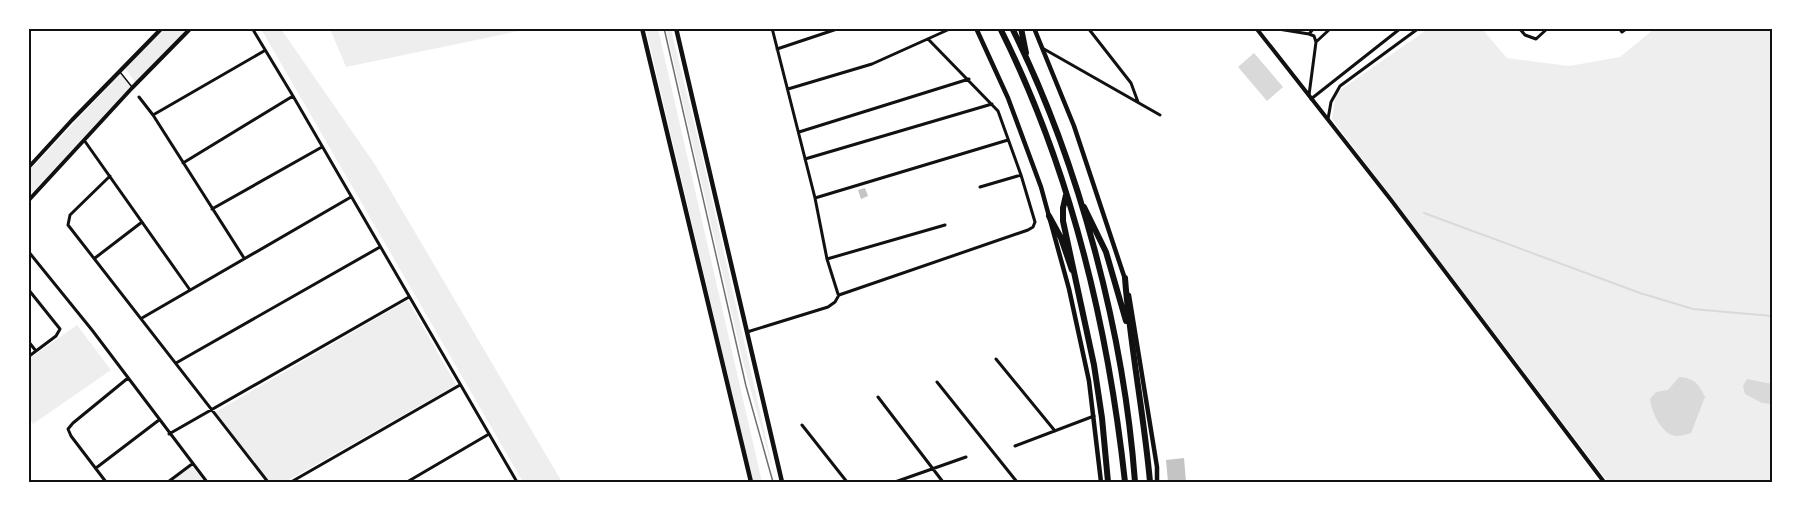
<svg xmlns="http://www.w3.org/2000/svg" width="1801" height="511" viewBox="0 0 1801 511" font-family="Raleway,sans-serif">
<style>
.green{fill:#eee}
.water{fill:#d9d9d9}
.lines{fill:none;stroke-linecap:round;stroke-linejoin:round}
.stream{stroke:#d9d9d9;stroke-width:2}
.building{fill:#c4c4c4}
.service{stroke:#111;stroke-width:1.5}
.minor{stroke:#111;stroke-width:3}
.tertiary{stroke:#111;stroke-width:4}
.secondary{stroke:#111;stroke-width:4.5}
.motorway{stroke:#111;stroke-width:6}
.tram{stroke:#707070;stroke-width:1.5}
.neatline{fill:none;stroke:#111;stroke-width:2}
</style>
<rect width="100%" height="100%" fill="#fff"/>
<path class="green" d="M1742,28L1748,31L1750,29H1772V482H1608L1332,119L1336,93L1428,29H1482L1507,58L1569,66L1620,57L1654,29Z
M164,29H187L135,82L125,68Z
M261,29H281L376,166L562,482H523Z
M330,29H529L346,67Z
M646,29H658L762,482H753Z
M666,29H671L701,151L776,482L742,358Z
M120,74L131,86L29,196V171Z
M408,300L456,385L285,482H271L214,413Z
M77,325L111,370L33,424L29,417V359Z
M192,466L205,482H171Z"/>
<path class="water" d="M1254,53L1283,87L1267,101L1238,67Z
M1679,377C1694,378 1699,384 1705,397L1691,433C1687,434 1681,436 1677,436C1662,436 1651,411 1650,399L1656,392L1668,390Z
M1747,379L1772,384V404L1762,403L1745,394L1743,386Z"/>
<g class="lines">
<path class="stream" d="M1424,213L1640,293L1693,309L1772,316"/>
</g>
<path class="building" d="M865,188L868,196L861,199L858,190Z
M1184,458L1186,482H1168L1166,460Z"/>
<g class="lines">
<path class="service" d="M120,72L132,87"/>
<path class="minor" d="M252,28L293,96L517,482
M772,28L815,198L827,259L838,294
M1088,28L1131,83L1138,102
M1272,28L1309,34L1314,28
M1519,28L1525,35L1536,39L1548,28
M1619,28L1622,32L1626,29
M1309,34L1314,36L1316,42
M777,49L840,28
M1044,49L1160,115
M788,89L872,64L952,28
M1309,95L1316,42L1331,28
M139,97L153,115L244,258
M1311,99L1401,28
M153,115L264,51
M1328,119L1331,102L1340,86L1419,28
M799,132L969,79
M84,140L190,290
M805,159L992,104
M183,163L293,96
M110,176L70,215L68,225L268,482
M980,187L1021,175
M815,198L1008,140
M212,209L322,147
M28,251L92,330L207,482
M95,258L142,222
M827,259L945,225
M28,289L60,329L56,336L28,357
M142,318L351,197
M747,332L828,307L835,302L839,295L1028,230L1033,227L1035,222L1021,175L998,111L929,40
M28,341L36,351
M996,359L1055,431
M176,363L380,247
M937,382L1017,482
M878,397L943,482
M802,425L847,482
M169,434L409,297
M1015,446L1094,416
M96,468L159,420
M106,482L71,436L68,429L73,423L128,378
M168,482L192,464
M291,482L460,385
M407,482L489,434
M895,482L966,457"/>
<path class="tertiary" d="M1256,28L1391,200L1604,482
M28,168L72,120L162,28
M28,201L132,88L191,28"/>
<path class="secondary" d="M642,28L751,482
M676,28L782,482
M976,28L1008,98L1041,187L1069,289L1089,381L1101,482
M1034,28L1074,126L1125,279
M1129,295L1157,467V482"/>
<path class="motorway" d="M1000,28C1071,170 1108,326 1125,482
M1012,28C1079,162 1124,333 1135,482
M1021,28L1026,53
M1066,195L1063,208V221L1094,365L1102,418L1108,482
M1084,207L1106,252L1126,321
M1049,216L1061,238L1072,270
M1125,278C1130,346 1144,414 1150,482"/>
<path class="tram" d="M664,28L746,386L773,482"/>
</g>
<rect width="1801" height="511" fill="none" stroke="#ffffff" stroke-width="60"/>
<rect x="30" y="30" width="1741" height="451" class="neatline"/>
</svg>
